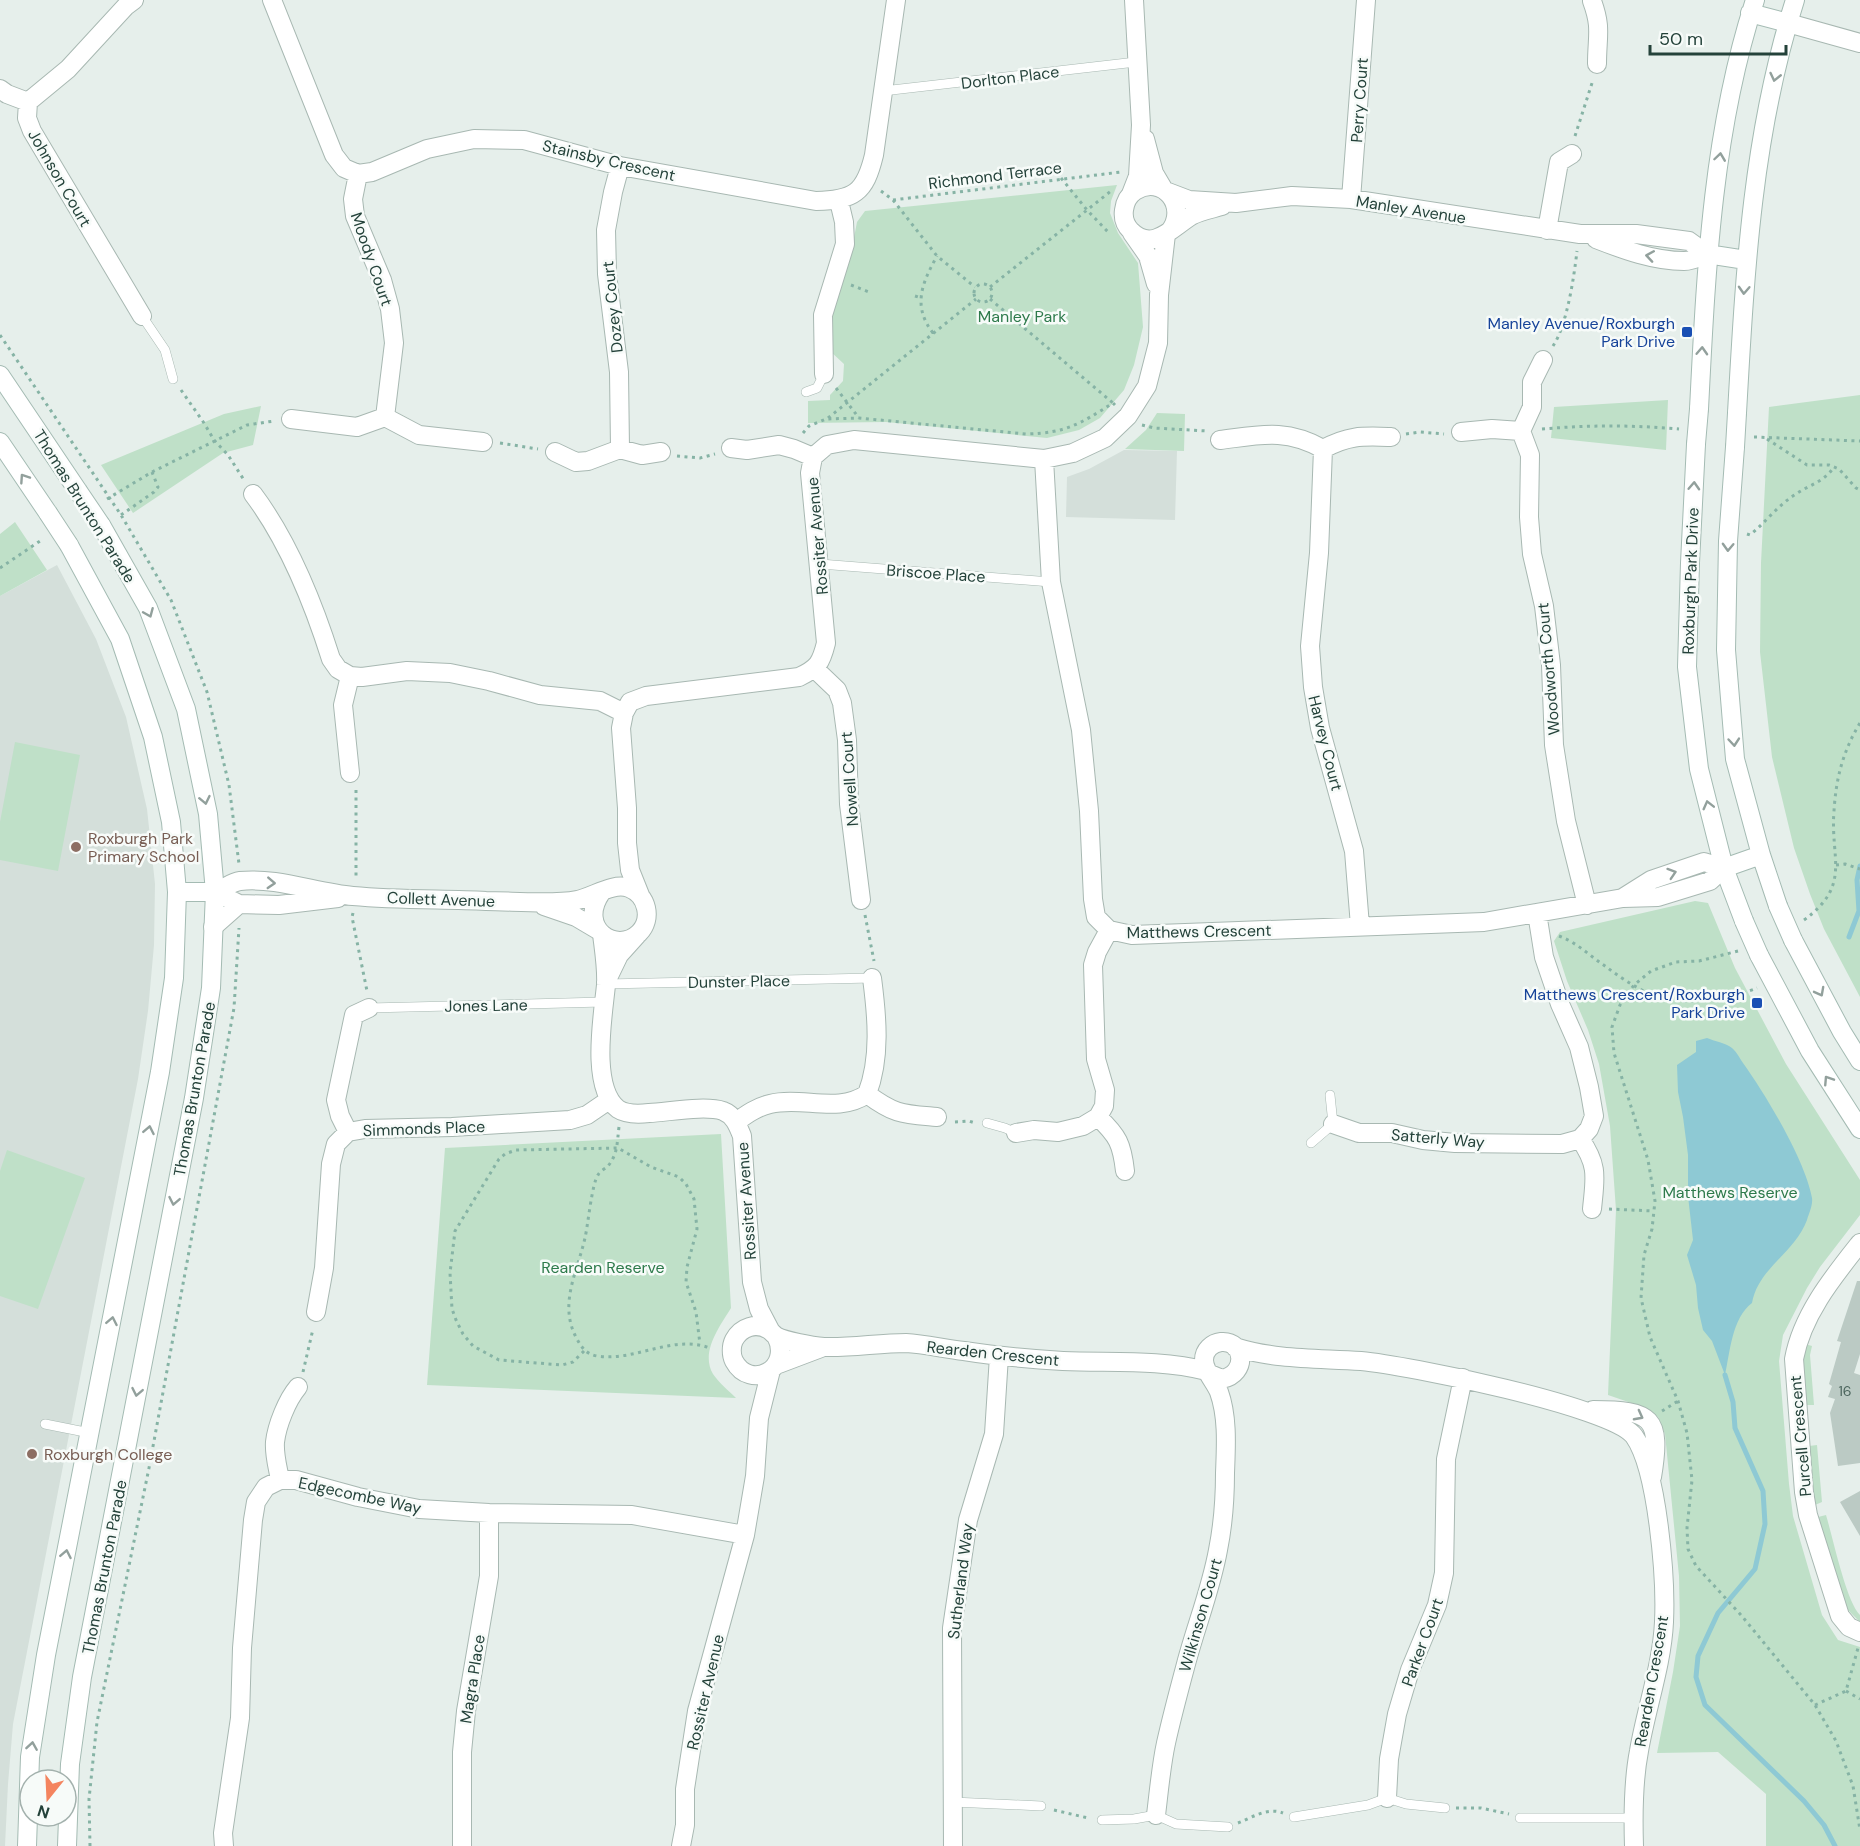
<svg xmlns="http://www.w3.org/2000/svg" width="1860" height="1846" viewBox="0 0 1860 1846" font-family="'DM Sans',sans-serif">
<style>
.built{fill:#d4dfda}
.green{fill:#bfe0c8}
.water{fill:#8ec9d4}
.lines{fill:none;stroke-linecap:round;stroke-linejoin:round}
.stream{stroke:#8ec9d4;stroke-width:5}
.building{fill:#bbcac4}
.lane-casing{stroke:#a8b8b2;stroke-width:10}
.street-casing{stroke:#a8b8b2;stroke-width:20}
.secondary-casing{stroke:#a4bbb3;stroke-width:20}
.path{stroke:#86b3a5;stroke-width:3;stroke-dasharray:3 4.5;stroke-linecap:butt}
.lane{stroke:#fff;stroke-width:9}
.street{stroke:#fff;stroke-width:18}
.secondary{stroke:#fff;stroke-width:18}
.secondary-bridge-casing{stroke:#a4bbb3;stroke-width:20;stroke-linecap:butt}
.secondary-bridge{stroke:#fff;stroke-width:18}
.oneway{stroke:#92a09c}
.transit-dot{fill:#1a4fb4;stroke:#f7fbf9;stroke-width:2}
.education-dot{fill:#8d6e63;stroke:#f7fbf9;stroke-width:2}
.labels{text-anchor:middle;stroke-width:5;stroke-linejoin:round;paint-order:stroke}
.number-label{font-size:14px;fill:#4a645c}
.street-label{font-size:16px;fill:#24423a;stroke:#f7fbf9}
.park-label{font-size:16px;fill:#2d7a4b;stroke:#f7fbf9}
.transit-label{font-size:16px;fill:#164399;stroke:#f7fbf9;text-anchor:end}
.education-label{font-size:16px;fill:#785e54;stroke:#f7fbf9;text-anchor:start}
</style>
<rect width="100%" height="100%" fill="#e6efeb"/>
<path class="built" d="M1124,450L1177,451L1175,520L1066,517L1067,477L1089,469Z
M57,565L96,639L126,717L147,809L155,884L154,945L148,1011L138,1079L13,1724L8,1784L5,1846H0V596Z"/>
<path class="green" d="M1117,185L1111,201L1110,213L1118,233L1138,263L1143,327L1134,365L1124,390L1100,418L1079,430L1047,438L886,422L808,423V401L830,400V395L843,381L844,364L830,351L831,313L850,258L857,222L865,211Z
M1860,395V997L1824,929L1810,894L1794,848L1772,757L1760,652L1761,563L1769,407Z
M1668,400L1666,450L1551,438L1554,407Z
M261,406L253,445L223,453L133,513L101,465L224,414Z
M1157,413L1185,414L1184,451L1125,449L1146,430Z
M15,522L47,570L0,596V534Z
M15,742L80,755L58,871L0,860V822Z
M1695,901L1708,903L1735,968L1786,1064L1860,1180V1215L1820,1267L1807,1288L1783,1335L1779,1361L1789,1484L1793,1516L1822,1615L1838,1640L1860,1647V1846H1766V1794L1718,1752L1657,1753L1673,1672L1680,1626L1679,1576L1665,1434L1658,1417L1643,1407L1608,1395L1616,1210L1610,1126L1599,1064L1588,1030L1567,981L1554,941L1560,932Z
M721,1134L731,1308C720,1326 700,1352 713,1374C719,1383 729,1391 736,1398L427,1385L445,1148Z
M7,1150L85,1178L38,1309L0,1296V1171Z
M1805,1344L1812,1346L1810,1355L1814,1405H1806L1802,1356Z
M1817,1445L1822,1502L1815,1505L1809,1446Z
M1826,1515C1833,1538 1846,1601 1860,1615V1622L1847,1609L1818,1517Z"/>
<path class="water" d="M1707,1038C1714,1041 1726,1043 1732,1048C1737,1052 1740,1059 1743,1063C1766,1095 1805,1160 1812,1198C1813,1205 1809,1213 1807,1220C1795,1253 1758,1268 1752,1303C1732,1318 1730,1352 1725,1375L1712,1341L1703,1330L1698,1308L1696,1285L1687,1255L1693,1240L1688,1196V1155L1683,1117L1678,1092L1677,1065L1696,1052V1041Z"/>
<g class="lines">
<path class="stream" d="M1849,937L1859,911L1857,880L1860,866
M1725,1375L1733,1402L1735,1428L1763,1491L1765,1524L1755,1569L1718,1613L1698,1656L1696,1677L1705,1705L1804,1801L1824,1825L1835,1846"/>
</g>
<path class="building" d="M1857,1281H1860V1354L1854,1373L1860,1375V1463L1838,1466L1830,1413L1835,1399L1828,1397L1832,1386L1829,1384L1841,1342L1837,1341Z
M1860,1491V1536L1840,1502Z"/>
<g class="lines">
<defs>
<path id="lane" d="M883,91L1136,62
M142,316L165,350L173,379
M806,392L817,388L824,374
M820,564L1051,582
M606,984L872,978
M369,1008L603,1002
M987,1123L1005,1128L1016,1133
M1311,1143L1333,1124L1330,1095
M45,1424L90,1433
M953,1802L1041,1806
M1294,1817L1368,1805L1387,1798L1406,1804L1445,1808
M1520,1818H1633
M1102,1820L1134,1819L1156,1815L1176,1824L1228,1827"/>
<path id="street" d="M134,0L126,6L68,69L28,102L27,118L32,131L142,316
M272,0L334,155L344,168L358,174L372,172L427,149L474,139L524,140L620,166L816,201C854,200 865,193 874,155L896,0
M1592,1C1602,28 1597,36 1597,64
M1788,23L1860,43
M0,89L7,94L28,102
M1145,139L1154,173L1164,190
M620,166L613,192L606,230L607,274L619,372L620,449
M358,174L353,199L355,216L382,280L390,309L394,343L385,417
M1168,192L1189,200L1236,203L1292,196L1351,199L1580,234H1636L1689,241L1707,254
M1131,194L1138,176L1141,125L1134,0
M1351,199L1366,0
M1547,230L1559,162L1572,154
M1169,232C1190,207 1162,173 1135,191C1129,195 1125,202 1124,210C1123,217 1125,225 1131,231C1152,253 1173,227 1191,216C1200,211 1212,209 1222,206
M1132,233L1148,256L1156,284
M1596,239C1624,250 1654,261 1684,261C1692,261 1700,257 1707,254
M1543,360L1532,382V407L1521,431L1530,455L1529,517L1532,554L1544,606L1551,665L1554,745L1566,821L1587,905
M824,374L823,315L845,244L844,222L839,201
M385,417L419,435L483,442
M291,419L357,427L385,417
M1461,432L1492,429L1521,431
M1220,440C1260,435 1286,428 1323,449
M731,448L747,450L779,445L794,449L813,457
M1323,449L1319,553L1310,646L1313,687L1320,728L1354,851L1360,926
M1323,449C1349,435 1362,436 1391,437
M555,452L576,462L588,461L620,449L642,455L661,452
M1044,459L1051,582L1081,730L1089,811L1093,899L1096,917L1109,930L1132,935L1484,922L1623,898L1658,897L1710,881L1724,868
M253,494C289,542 313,602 331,659L338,669L350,676L362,677L407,671L450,673L489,681L540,695L600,701L624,713
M815,669L837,690L842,703L847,740L849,804L861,900
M350,676L343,705L350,773
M215,892C223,889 232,882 240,881C277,877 317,893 353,896C397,900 442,899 486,901C512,901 553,905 577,900C593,897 613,882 629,888C647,895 653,919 639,933C616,955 577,928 601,893
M215,892L239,904L279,905L338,898
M640,895L630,870L627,843V808L621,728L624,713L630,702L646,696L799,677C818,668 821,663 826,643L810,473L813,457L827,445L854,440L1044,459L1073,453L1105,438L1128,416L1147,386L1158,343L1159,295L1166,234
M1624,897L1651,880L1704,862L1724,868
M544,906L576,917L598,930
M213,927L239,904
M602,934C604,951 607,968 606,985C603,1016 590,1087 618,1109C627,1115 640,1114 649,1113C669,1112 705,1105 723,1111C734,1115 738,1126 742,1136L752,1282L759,1309L770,1330
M606,982L619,955L637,935
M867,1094C895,1115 903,1114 937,1117
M1098,1117C1118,1136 1122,1144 1125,1171
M736,1122C747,1114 757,1107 770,1104C802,1096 838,1114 867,1094C881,1058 877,1016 872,978
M1333,1124L1359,1133H1392L1423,1140L1455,1143L1562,1144L1580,1139L1589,1129L1594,1116L1589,1087L1579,1047L1560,1004L1544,957L1537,913
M348,1132L340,1116L336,1100L354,1015L369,1008
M1016,1133L1034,1130L1058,1132L1083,1126L1098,1117L1104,1106L1105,1090L1096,1059L1093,965L1097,952L1109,930
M1580,1139C1599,1166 1595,1178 1592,1209
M1860,1243C1833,1277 1802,1315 1794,1359L1804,1492L1808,1515L1840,1616L1849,1627L1860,1632
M316,1312L324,1268L331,1164L336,1144L348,1132L365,1129L452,1127L570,1120L587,1115L609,1100
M776,1336C793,1369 750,1391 734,1361C731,1355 731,1346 734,1340C741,1327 756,1322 769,1330C771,1331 773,1334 776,1336C785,1341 812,1346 824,1347C851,1348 879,1343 906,1343C925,1344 945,1349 964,1351C997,1356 1030,1359 1063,1361C1112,1363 1160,1359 1207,1371
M1235,1347C1276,1360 1318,1358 1361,1361C1405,1365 1611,1406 1634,1436C1658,1470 1666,1580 1664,1622C1662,1665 1646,1709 1639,1751C1633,1782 1633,1815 1634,1846
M776,1365L821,1348
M1593,1410C1652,1410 1662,1417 1652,1477
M280,1480C278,1468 274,1455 275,1442C277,1425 287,1400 298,1387
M1387,1798L1389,1759L1397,1714L1410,1670L1437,1605L1444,1573L1446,1459L1463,1378
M1156,1815C1159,1791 1161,1766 1166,1743C1172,1716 1179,1690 1186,1664C1196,1626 1211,1589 1218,1550C1223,1525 1225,1499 1225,1473C1226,1447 1228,1417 1219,1392C1215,1382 1204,1371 1204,1360C1204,1350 1212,1343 1221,1342C1245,1340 1248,1374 1222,1379L1210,1374
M224,1846L223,1833L240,1718L242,1648L253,1520L256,1502L266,1487L280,1480H296L358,1497L419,1509L489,1513L632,1515L745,1535
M462,1846V1752L466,1711L489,1576V1513
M681,1846L685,1825V1789L697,1711L745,1535L755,1476L759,1418L771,1370
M953,1846L952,1628L968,1520L994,1434L999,1356"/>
<path id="secondary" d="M1750,13L1788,23
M1707,254L1746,260
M0,375L78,491
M1699,409C1706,272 1712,132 1755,0
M1737,413C1745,272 1752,135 1795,0
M0,442L48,513
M1696,444L1690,563L1687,667L1699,769L1724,868L1744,921
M1735,447L1728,541L1726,650L1735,759L1761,855L1778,906
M1724,868L1761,855
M177,892H215
M1793,940L1842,1032L1860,1061
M1759,955L1810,1051L1860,1129
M27,1846L30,1757L46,1655L160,1072L174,978L177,892L171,822L153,737L120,639L69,545
M67,1846L70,1764L82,1677L194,1098L211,988L215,892L208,814L186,709L148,608L101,525"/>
</defs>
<use href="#lane" class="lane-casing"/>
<use href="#street" class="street-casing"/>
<use href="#secondary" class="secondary-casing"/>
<path class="path" d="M1575,136L1593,80
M1061,178L1087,210L1109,233
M881,191L893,200L1121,172
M893,200L937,256L975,287
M974 293a9 9 0 1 1 18 0a9 9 0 1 1-18 0Z
M851,285L869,292
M990,287L1111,191
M915,296L921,298
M990,299L1113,403
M933,333C912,306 922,283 937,256
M0,335L121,515L171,600L207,692L229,785L239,864
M1553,346C1567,325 1574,277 1577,251
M836,388L859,418
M181,390L204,423L214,440L228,455L244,480
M828,418L976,299
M1142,425L1154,428L1207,431
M1542,429C1588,425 1633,425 1679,429
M803,433L809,426L826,419L859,418L1026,434C1066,433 1080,424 1113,403L1115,405
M1406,434L1420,432L1444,434
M1754,437L1860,441
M1767,439L1807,465H1829L1839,469L1856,488L1860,490
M500,443L538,449
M677,456L700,458L715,454
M107,499L152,472L247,425L274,421
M121,515L154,492L158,487L152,472
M1747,534L1750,535C1766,522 1778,505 1796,494C1809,485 1824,482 1834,467
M0,568L43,539
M356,790V879
M1836,865L1845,864L1860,869
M353,913L352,917L367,991
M865,915L874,961
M1804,920C1852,885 1830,859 1834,811C1836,778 1843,751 1860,723
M1559,936C1576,942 1590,956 1605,966C1621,978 1639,990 1657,997C1680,1006 1734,998 1757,988
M1738,951L1699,961L1676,962L1651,971L1634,985L1620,1005L1612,1027L1614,1053L1648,1160L1655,1201L1652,1229L1644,1255L1641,1298L1650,1337L1678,1401L1687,1433L1692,1480L1687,1528L1688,1549L1696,1566L1741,1615L1815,1705L1836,1741L1853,1786L1860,1830
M955,1122L969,1121L975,1123
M619,1127C617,1142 618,1154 608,1166C605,1169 600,1171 598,1175C592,1183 588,1225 585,1238C577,1273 558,1305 577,1339C582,1348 586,1354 597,1356C635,1362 672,1334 710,1348
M1609,1209L1653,1211
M584,1351L573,1362L562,1365L499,1360L473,1346L463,1334L456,1320L452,1309L450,1273L455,1231L499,1159L505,1154L516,1150L618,1148L651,1167L679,1177L686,1184L694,1199L697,1229L687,1267L686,1282L696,1312L700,1344
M303,1372L313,1329
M1662,1411L1678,1401
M1846,1691L1860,1699
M1815,1705L1846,1691L1858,1648
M1456,1808H1481L1509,1814
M1054,1810L1088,1818
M1238,1823C1253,1817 1268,1807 1283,1813
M90,1846L89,1799L97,1722L149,1468L234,1008L239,928"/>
<use href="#lane" class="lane"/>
<use href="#street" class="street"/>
<use href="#secondary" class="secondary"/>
<defs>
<path id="secondary-bridge" d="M1696,444L1699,409
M1735,447L1737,413
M78,491L101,525
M48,513L69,545
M1778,906L1793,940
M1744,921L1759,955"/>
</defs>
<use href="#secondary-bridge" class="secondary-bridge-casing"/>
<use href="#secondary-bridge" class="secondary-bridge"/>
</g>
<defs><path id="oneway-chevron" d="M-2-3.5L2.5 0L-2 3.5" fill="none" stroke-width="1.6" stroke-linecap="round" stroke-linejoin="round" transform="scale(1.5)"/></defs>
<g class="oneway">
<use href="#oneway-chevron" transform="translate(1775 77) rotate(103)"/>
<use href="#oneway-chevron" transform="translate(1720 157) rotate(-82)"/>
<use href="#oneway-chevron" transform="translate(1650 256) rotate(-171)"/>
<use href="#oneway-chevron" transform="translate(1744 290) rotate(93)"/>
<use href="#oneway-chevron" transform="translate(1702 351) rotate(-87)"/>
<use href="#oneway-chevron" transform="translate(24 478) rotate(-124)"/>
<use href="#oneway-chevron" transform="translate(1694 486) rotate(-87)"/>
<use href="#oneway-chevron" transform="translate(1728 547) rotate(92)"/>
<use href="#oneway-chevron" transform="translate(149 613) rotate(67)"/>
<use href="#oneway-chevron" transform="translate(1734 742) rotate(85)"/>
<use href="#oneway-chevron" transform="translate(205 800) rotate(78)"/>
<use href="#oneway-chevron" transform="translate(1708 805) rotate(-104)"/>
<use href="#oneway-chevron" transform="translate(1672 873) rotate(-18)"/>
<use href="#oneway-chevron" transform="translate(271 883) rotate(3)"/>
<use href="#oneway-chevron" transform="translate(1820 992) rotate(62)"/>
<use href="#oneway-chevron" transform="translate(1828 1080) rotate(-123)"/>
<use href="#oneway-chevron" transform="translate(149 1130) rotate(-79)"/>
<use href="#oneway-chevron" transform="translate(174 1201) rotate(101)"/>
<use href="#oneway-chevron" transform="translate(112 1321) rotate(-79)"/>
<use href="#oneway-chevron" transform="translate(137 1392) rotate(101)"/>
<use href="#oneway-chevron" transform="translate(1639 1416) rotate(28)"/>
<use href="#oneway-chevron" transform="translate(66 1554) rotate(-79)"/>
<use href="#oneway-chevron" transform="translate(32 1746) rotate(-81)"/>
</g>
<g class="transit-dot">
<rect x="1681" y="326" width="12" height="12" rx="3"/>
<rect x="1751" y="997" width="12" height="12" rx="3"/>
</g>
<g class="education-dot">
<circle cx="76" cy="847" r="6"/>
<circle cx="32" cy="1454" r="6"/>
</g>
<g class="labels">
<g class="number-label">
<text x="1845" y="1396">16</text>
</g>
<g class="street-label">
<text transform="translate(1010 77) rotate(-7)" y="6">Dorlton Place</text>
<text transform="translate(1359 100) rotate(-86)" y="6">Perry Court</text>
<text transform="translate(609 160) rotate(13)" y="6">Stainsby Crescent</text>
<text transform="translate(995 175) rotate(-7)" y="6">Richmond Terrace</text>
<text transform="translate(60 178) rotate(60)" y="6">Johnson Court</text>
<text transform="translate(1411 209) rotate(9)" y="6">Manley Avenue</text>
<text transform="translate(372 259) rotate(71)" y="6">Moody Court</text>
<text transform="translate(612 307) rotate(-96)" y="6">Dozey Court</text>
<text transform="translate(85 506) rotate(58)" y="6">Thomas Brunton Parade</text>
<text transform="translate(817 536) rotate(-95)" y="6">Rossiter Avenue</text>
<text transform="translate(936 573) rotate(4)" y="6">Briscoe Place</text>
<text transform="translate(1690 581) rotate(-88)" y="6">Roxburgh Park Drive</text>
<text transform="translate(1548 669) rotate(-95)" y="6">Woodworth Court</text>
<text transform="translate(1326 743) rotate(76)" y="6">Harvey Court</text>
<text transform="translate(849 779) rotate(-94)" y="6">Nowell Court</text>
<text transform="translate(441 899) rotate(2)" y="6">Collett Avenue</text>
<text transform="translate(1199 931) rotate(-1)" y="6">Matthews Crescent</text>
<text transform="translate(739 981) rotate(-1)" y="6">Dunster Place</text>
<text transform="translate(486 1005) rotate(-1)" y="6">Jones Lane</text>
<text transform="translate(194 1089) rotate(-80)" y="6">Thomas Brunton Parade</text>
<text transform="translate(424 1128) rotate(-2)" y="6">Simmonds Place</text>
<text transform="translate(1438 1138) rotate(5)" y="6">Satterly Way</text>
<text transform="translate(746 1201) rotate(-94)" y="6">Rossiter Avenue</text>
<text transform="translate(993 1353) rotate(6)" y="6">Rearden Crescent</text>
<text transform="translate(1800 1436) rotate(-95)" y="6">Purcell Crescent</text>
<text transform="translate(360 1495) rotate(12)" y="6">Edgecombe Way</text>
<text transform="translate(104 1567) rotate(-79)" y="6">Thomas Brunton Parade</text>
<text transform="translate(960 1581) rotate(-83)" y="6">Sutherland Way</text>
<text transform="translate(1200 1615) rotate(-74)" y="6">Wilkinson Court</text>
<text transform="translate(1422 1642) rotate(-70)" y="6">Parker Court</text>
<text transform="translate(472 1679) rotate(-81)" y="6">Magra Place</text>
<text transform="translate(1651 1681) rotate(-80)" y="6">Rearden Crescent</text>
<text transform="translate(705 1692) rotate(-77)" y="6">Rossiter Avenue</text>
</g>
<g class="park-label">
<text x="1022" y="322">Manley Park</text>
<text x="1730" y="1198">Matthews Reserve</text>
<text x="603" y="1273">Rearden Reserve</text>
</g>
<g class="transit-label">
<text x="1675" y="329">Manley Avenue/Roxburgh<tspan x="1675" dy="18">Park Drive</tspan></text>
<text x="1745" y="1000">Matthews Crescent/Roxburgh<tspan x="1745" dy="18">Park Drive</tspan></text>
</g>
<g class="education-label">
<text x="88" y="844">Roxburgh Park<tspan x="88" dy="18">Primary School</tspan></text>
<text x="44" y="1460">Roxburgh College</text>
</g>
</g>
<g transform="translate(48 1798) rotate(198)"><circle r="28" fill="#f7fbf9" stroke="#a3b1ad" stroke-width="1.5"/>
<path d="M0-4.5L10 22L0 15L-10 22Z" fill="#f4845f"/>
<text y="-9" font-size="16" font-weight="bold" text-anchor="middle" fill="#24423a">N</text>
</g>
<path d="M1650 45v9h136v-9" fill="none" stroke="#24423a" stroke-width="3"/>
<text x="1659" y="45" font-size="18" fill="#24423a" stroke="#f7fbf9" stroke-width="4.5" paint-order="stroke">50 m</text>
</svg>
